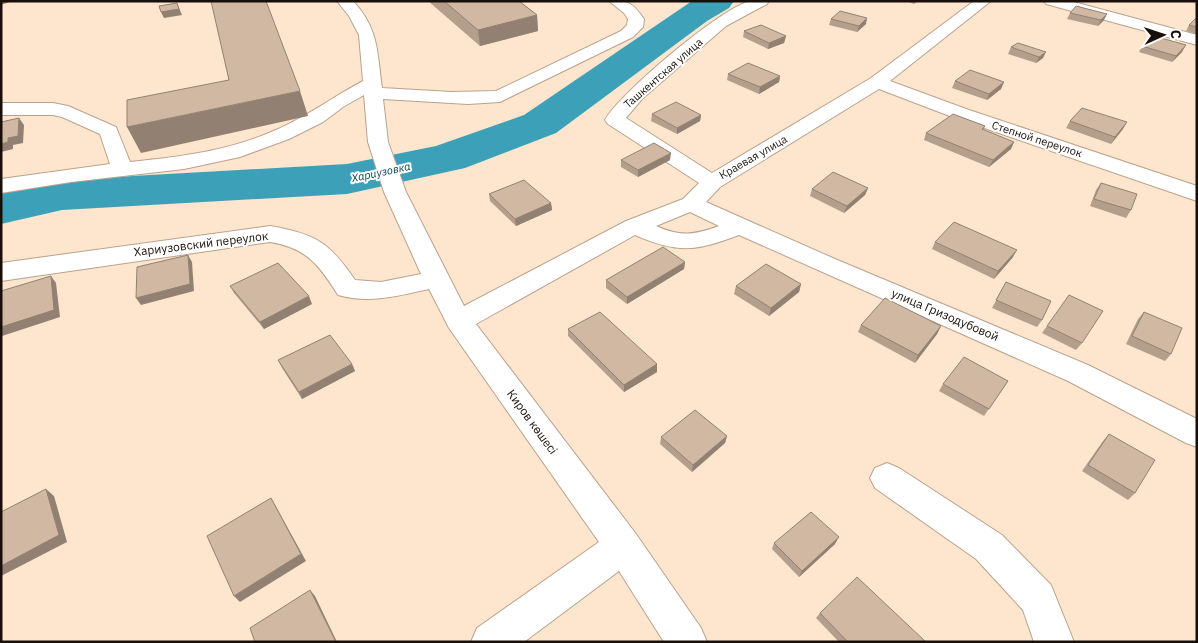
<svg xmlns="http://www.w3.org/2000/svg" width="1198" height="643" viewBox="0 0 1198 643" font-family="'IBM Plex Sans',sans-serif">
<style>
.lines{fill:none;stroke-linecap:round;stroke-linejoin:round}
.river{fill:#3ca1b8;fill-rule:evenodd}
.minor-casing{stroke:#baa28d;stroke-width:2}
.minor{fill:#fff;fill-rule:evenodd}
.wall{fill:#b49e8c}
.shaded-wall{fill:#928172}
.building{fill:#d1b8a3;stroke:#928172}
.labels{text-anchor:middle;stroke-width:4;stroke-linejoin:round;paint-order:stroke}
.far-street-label{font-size:11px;fill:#180f08;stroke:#fff}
.far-water-label{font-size:11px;font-style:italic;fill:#02414e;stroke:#fff}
.street-label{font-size:12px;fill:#180f08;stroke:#fff}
</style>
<rect width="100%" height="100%" fill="#fee5ce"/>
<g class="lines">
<path class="river" d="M692,1H734L729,8L707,21L556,133L465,168L347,194L62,210L1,224V192L62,180L347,164L436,146L524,115Z"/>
<defs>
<path id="minor" d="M337,1H353C379,29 377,52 382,88L452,92L496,91L621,31L627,25L628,19L624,13L609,1C629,1 632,2 644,19L643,27L633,37L500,102L468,104L383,99L388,142L406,192L464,306L626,221L683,199L699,183L608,124L605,120C619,94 721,8 750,1C756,0 764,1 769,1L767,4L726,26L642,99L626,118L712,173L871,78L974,1H991L890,81L969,110L1197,186V201L955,118L879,89L720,187L706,202L835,259L1088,365L1197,419V447L1186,443L1068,381L739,235C696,251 679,254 635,235L476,324L636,534L701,628L707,642H664L619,571L524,642H471L477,628L599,542L449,328L429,289C398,296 369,304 338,295C319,265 307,248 270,242L1,281V263L270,226C316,234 329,242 355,280L381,282L421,274L384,192L368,142L364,95L343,107L323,122L289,139L240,157L184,169L71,182L1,193V179L110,164L100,134L62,117L53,115H1V103H53L68,106L116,127L130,162C180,157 229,151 276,130C306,117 333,97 363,81L359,35L349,16ZM690,212L719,226C694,235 681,237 656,226Z
M1044,1H1070L1197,35V45L1046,4Z
M887,463L899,468L1002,535L1051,585L1074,642H1034L1023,610L976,559L875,488L870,478L875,468Z"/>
</defs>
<use href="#minor" class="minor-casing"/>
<use href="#minor" class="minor"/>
</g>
<path class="wall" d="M428,1H519L537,15L538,31L480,46Z
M906,1H918L914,4Z
M1070,13L1104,20L1098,26L1067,19Z
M1197,17V34L1186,31L1189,25Z
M831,19L866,24L857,32L829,25Z
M744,31L786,36L784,43L768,49L743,37Z
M1142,46L1182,52L1172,62L1139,52Z
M1011,47L1043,58L1036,63L1008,54Z
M728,74L780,76L779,82L759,94L727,80Z
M955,81L1004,82L1001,89L987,100L952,88Z
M652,114L701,115L700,121L677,134L651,121Z
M1070,121L1123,129L1111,144L1066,128Z
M985,126L984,130L1014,142L1011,149L989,167L924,140L926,133Z
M621,160H670L638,177L621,167Z
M1101,183L1131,210L1126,218L1090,206L1096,190Z
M868,188L865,195L844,213L810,196L812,189Z
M489,194L551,203L552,210L516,226L490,201Z
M935,242L1013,257L994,279L932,249Z
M685,262L684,269L627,304L606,288V280Z
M1006,282L1042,320L1037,327L992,308Z
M801,284L799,292L769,316L734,294L736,286Z
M230,286L312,304L264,329L234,293Z
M1144,312L1171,354L1165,361L1126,344L1138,319Z
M861,325L941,326L937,334L915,363L858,332Z
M1047,326L1082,343L1076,350L1042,333Z
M568,329L657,364V372L624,392L568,336Z
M278,360L352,364L355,371L302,399L282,368Z
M1008,381L984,416L939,391L943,384Z
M1109,434L1135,493L1128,500L1082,471L1103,441Z
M727,436L725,443L692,472L660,444L661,437Z
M774,543L835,544L799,577L772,549Z
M820,613L926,642H839L816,618Z"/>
<path class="shaded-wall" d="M1,1H12L1,5Z
M177,3L182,15L164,18L161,12Z
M1107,14L1104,20L1098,26L1101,20Z
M537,15L538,31L480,46L478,30Z
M867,18L866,24L857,32L859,26Z
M786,36L784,43L768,49L769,43Z
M1186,45L1182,52L1172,62L1176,56Z
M1046,52L1043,58L1036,63L1039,57Z
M780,76L779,82L759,94L760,87Z
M1004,82L1001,89L987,100L989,94Z
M300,91L308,116L141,153L127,127Z
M701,115L700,121L677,134V128Z
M19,118L24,125L23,143L13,145V149L1,152V144L8,138Z
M1127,122L1123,129L1111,144L1115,137Z
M1014,142L1011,149L989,167L993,160Z
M671,153L670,160L638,177V170Z
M868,188L865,195L844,213L847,206Z
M551,203L552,210L516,226L515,219Z
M1017,250L1013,257L994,279L998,271Z
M188,255L192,262L194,291L141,305L136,298Z
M685,262L684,269L627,304V297Z
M51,276L56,283L60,317L2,336H1V327Z
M801,284L799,292L769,316L771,308Z
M309,296L312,304L264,329L260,322Z
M941,326L937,334L915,363L918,355Z
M352,364L355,371L302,399L299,392Z
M657,364V372L624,392V385Z
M727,436L725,443L692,472L693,465Z
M46,489L54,496L67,542L1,576V566Z
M271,498L275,505L306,561L240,602L234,596Z
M839,537L835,544L799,577L802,571Z
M310,590L315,596L337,642H336Z"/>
<path class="building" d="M211,1H266L300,91L127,127V100L229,80Z
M444,1H519L537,15L478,30Z
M177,3L179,9L161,12L159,6Z
M1076,6L1107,14L1101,20L1070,13Z
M840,11L867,18L859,26L831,19Z
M1197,17V27L1189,25Z
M761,25L786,36L769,43L744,31Z
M1154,36L1186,45L1176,56L1142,46Z
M1018,43L1046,52L1039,57L1011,47Z
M748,63L780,76L760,87L728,74Z
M970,70L1004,82L989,94L955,81Z
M676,102L701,115L677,128L652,114Z
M1082,108L1127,122L1115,137L1070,121Z
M953,114L985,126L982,129L1014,142L993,160L926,133Z
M19,118L18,136L8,138V142L1,144V122Z
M654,143L671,153L638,170L621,160Z
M833,172L868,188L847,206L812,189Z
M524,180L551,203L515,219L489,194Z
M1101,183L1137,194L1131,210L1094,199Z
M954,222L1017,250L998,271L935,242Z
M663,247L685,262L627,297L606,280Z
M188,255L190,284L136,298L137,267Z
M278,263L309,296L260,322L230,286Z
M766,264L801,284L771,308L736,286Z
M51,276L54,310L1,327V291Z
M1006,282L1051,301L1042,320L996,300Z
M1069,295L1103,311L1082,343L1047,326Z
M885,298L941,326L918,355L861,325Z
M600,312L657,364L624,385L568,329Z
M1144,312L1182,328L1171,354L1132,336Z
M330,335L352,364L299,392L278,360Z
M964,357L1008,381L989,409L943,384Z
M695,410L727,436L693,465L661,437Z
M1109,434L1155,460L1135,493L1088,465Z
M46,489L59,535L1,566V512Z
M271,498L301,554L234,596L207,536Z
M811,512L839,537L802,571L774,543Z
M857,577L926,642H848L820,613Z
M310,590L336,642H255L250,628Z"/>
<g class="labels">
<g class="far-street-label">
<text transform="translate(663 73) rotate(-41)" y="4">Ташкентская улица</text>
<text transform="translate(1037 139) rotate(18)" y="4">Степной переулок</text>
<text transform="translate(753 157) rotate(-30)" y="4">Краевая улица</text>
</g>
<g class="far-water-label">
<text transform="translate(381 172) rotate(-12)" y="4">Хариузовка</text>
</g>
<g class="street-label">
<text transform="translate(201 244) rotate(-7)" y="4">Хариузовский переулок</text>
<text transform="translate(945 315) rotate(23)" y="4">улица Гризодубовой</text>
<text transform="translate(532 422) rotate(54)" y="4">Киров көшесі</text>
</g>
</g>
<rect width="1198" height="643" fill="none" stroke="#180f08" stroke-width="5"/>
<g transform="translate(1163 35) rotate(87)" stroke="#ffffff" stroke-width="4" paint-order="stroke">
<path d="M0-4L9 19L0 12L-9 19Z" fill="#180f08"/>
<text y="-8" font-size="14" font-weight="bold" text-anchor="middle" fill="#180f08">С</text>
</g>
</svg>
